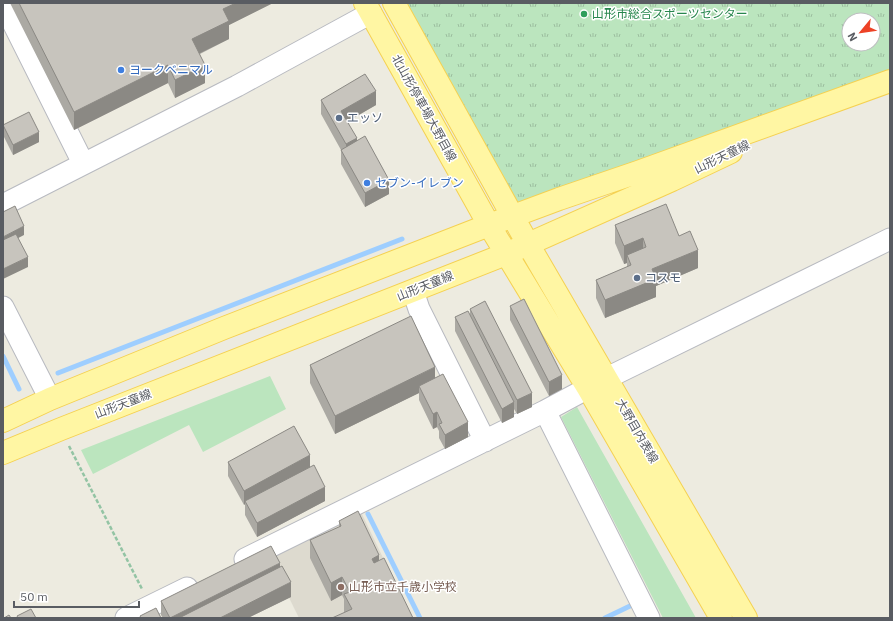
<svg xmlns="http://www.w3.org/2000/svg" width="893" height="621" viewBox="0 0 893 621" font-family="'IBM Plex Sans','Noto Sans JP',sans-serif">
<style>
.education{fill:#dddacf}
.grass{fill:#bbe5be}
.park{fill:url(#park-tufts);fill-rule:evenodd}
.lines{fill:none;stroke-linecap:round;stroke-linejoin:round}
.stream{stroke:#9eceff;stroke-width:5}
.minor-casing{stroke:#b8bac0;stroke-width:23}
.major-casing{stroke:#f5d151;stroke-width:24}
.path{stroke:#93c4a4;stroke-width:2.5;stroke-dasharray:4 2;stroke-linecap:butt}
.minor{stroke:#fff;stroke-width:21}
.major{stroke:#fff6a3;stroke-width:22}
.wall{fill:#aba9a3}
.shaded-wall{fill:#8b8984}
.building{fill:#c7c4bd;stroke:#8b8984}
.leisure-dot{fill:#2e9e5b;stroke:#fff;stroke-width:1.5}
.shop-dot{fill:#3f7fe0;stroke:#fff;stroke-width:1.5}
.service-dot{fill:#5c6f8a;stroke:#fff;stroke-width:1.5}
.education-dot{fill:#8d6e63;stroke:#fff;stroke-width:1.5}
.labels{text-anchor:middle;stroke-width:3;stroke-linejoin:round;paint-order:stroke}
.leisure-label{font-size:12px;fill:#27864d;stroke:#fff;text-anchor:start}
.shop-label{font-size:12px;fill:#366cbe;stroke:#fff;text-anchor:start}
.street-label{font-size:12px;fill:#595c62;stroke:#fff}
.service-label{font-size:12px;fill:#4e5e75;stroke:#fff;text-anchor:start}
.education-label{font-size:12px;fill:#785e54;stroke:#fff;text-anchor:start}
</style>
<defs>
<pattern id="park-tufts" width="24" height="20" patternUnits="userSpaceOnUse"><rect width="24" height="20" fill="#bbe5be"/><path d="M3 7l-1-3M5 7V3M7 7l1-3M15 17l-1-3M17 17v-4M19 17l1-3" fill="none" stroke="#9bbd9e"/></pattern>
</defs>
<rect width="100%" height="100%" fill="#edebe0"/>
<path class="education" d="M361,512L412,618H299L269,557Z"/>
<path class="grass" d="M270,376L286,409L203,452L189,425L93,474L81,450Z
M577,407L696,618H663L561,417Z"/>
<path class="park" d="M394,3H890V81L513,217ZM849,20H873V44H849Z"/>
<g class="lines">
<path class="stream" d="M3,356L19,389
M58,373L402,239
M368,514L420,618
M605,618L630,606"/>
<defs>
<path id="minor" d="M3,3L83,163
M3,205L237,86L371,13
M413,291L419,309L485,441
M3,307L50,399
M607,378L890,239
M545,411L649,618
M245,559L545,411L588,388
M126,618L187,588"/>
<path id="major" d="M365,3L489,225L588,388L721,618
M394,3L528,244L746,618
M3,421L50,399L224,328L489,225L559,199L638,172L890,81
M3,453L61,429L506,254L672,180L731,152"/>
</defs>
<use href="#minor" class="minor-casing"/>
<use href="#major" class="major-casing"/>
<path class="path" d="M69,446L142,589"/>
<use href="#minor" class="minor"/>
<use href="#major" class="major"/>
</g>
<path class="wall" d="M10,3H273L229,25V39L200,54L205,83L175,98L168,83L74,130Z
M321,100L376,105L347,122L357,141L389,194L365,207L341,164V150L321,114Z
M3,125L39,142L13,155L3,135Z
M615,225L679,236L698,268L656,286V297L605,318L596,298V280L627,267V263L624,264L615,243Z
M510,306L562,389L549,396L510,320Z
M470,309L532,407L517,414L514,409V417L502,423L455,331V317L470,315Z
M310,365L435,377L468,437L445,449L439,438V431L437,427L433,429L419,400V393L335,434L310,383Z
M228,462L310,467L325,501L257,537L245,515V504L244,505L228,476Z
M339,521L379,560L413,618L344,612V599L342,595L331,601L310,558V540L339,527Z
M280,567L291,597L248,618H163L161,615V601Z"/>
<path class="shaded-wall" d="M236,3H273L229,25V39L192,57V39L223,9Z
M168,65V83L74,130V112Z
M205,65V83L175,98V80Z
M376,91V105L341,125V111Z
M39,132V142L13,155V145Z
M357,138V152L346,158V144Z
M389,180V194L365,207V193Z
M24,226V235L3,246V237Z
M643,238V257L627,255V263L624,264V246Z
M698,250V268L656,286V297L605,318V300L652,269Z
M28,257V267L3,279V269Z
M435,367V385L419,386V393L335,434V416Z
M562,375V389L549,396V382Z
M532,393V407L517,414V400Z
M514,402V417L502,423V409Z
M437,412V427L433,429V414Z
M468,422V437L445,449V435Z
M310,455V469L245,501V504L244,505V491Z
M325,487V501L257,537V523Z
M379,555V573L372,559Z
M280,563V577L198,618H170Z
M342,577V595L331,601V583Z
M291,582V597L248,618H220Z"/>
<path class="building" d="M19,3H236L223,9L229,21L192,39L205,65L175,80L168,65L74,112Z
M365,74L376,91L341,111L357,138L346,144L321,100Z
M29,112L39,132L13,145L3,125Z
M365,136L389,180L365,193L341,150Z
M666,204L679,236L690,231L698,250L652,269L656,279L605,300L596,280L631,265L627,255L646,247L643,238L624,246L615,225Z
M15,206L24,226L3,237V212Z
M16,234L28,257L3,269V240Z
M524,299L562,375L549,382L510,306Z
M485,301L532,393L517,400L470,309Z
M468,311L514,402L502,409L455,317Z
M411,316L435,367L335,416L310,365Z
M443,374L468,422L445,435L439,424L442,423L437,412L433,414L419,386Z
M294,426L310,455L244,491L228,462Z
M314,465L325,487L257,523L245,501Z
M358,511L379,555L372,559L374,563L384,558L413,618H332L352,609L344,594L350,592L342,577L331,583L310,540L341,526L339,521Z
M271,546L280,563L170,618L161,601Z
M282,566L291,582L220,618H179Z
M156,608L161,618H141L140,616Z
M31,609L36,618H18L17,616Z
M9,615L11,618H4Z"/>
<circle class="leisure-dot" cx="584" cy="14" r="4"/>
<g class="shop-dot">
<circle cx="121" cy="70" r="4"/>
<circle cx="367" cy="183" r="4"/>
</g>
<g class="service-dot">
<circle cx="339" cy="118" r="4"/>
<circle cx="637" cy="278" r="4"/>
</g>
<circle class="education-dot" cx="341" cy="587" r="4"/>
<g class="labels">
<g class="leisure-label">
<text x="592" y="18">山形市総合スポーツセンター</text>
</g>
<g class="shop-label">
<text x="129" y="74">ヨークベニマル</text>
<text x="375" y="187">セブン-イレブン</text>
</g>
<g class="street-label">
<text transform="translate(424 108) rotate(61)" y="4">北山形停車場大野目線</text>
<text transform="translate(722 157) rotate(-26)" y="4">山形天童線</text>
<text transform="translate(425 286) rotate(-22)" y="4">山形天童線</text>
<text transform="translate(123 404) rotate(-21)" y="4">山形天童線</text>
<text transform="translate(637 431) rotate(60)" y="4">大野目内表線</text>
</g>
<g class="service-label">
<text x="347" y="122">エッソ</text>
<text x="645" y="282">コスモ</text>
</g>
<g class="education-label">
<text x="349" y="591">山形市立千歳小学校</text>
</g>
</g>
<rect width="893" height="621" fill="none" stroke="#595c62" stroke-width="8"/>
<g transform="translate(861 32) rotate(241)"><circle r="19" fill="#ffffff" stroke="#bdbec0"/>
<path d="M0-3L7 15L0 10L-7 15Z" fill="#ed4226"/>
<text y="-6" font-size="11" font-weight="bold" text-anchor="middle" fill="#595c62">N</text>
</g>
<path d="M14 601v6h125v-6" fill="none" stroke="#595c62" stroke-width="2"/>
<text x="20" y="601" font-size="12" fill="#595c62" stroke="#ffffff" stroke-width="3" paint-order="stroke">50 m</text>
</svg>
